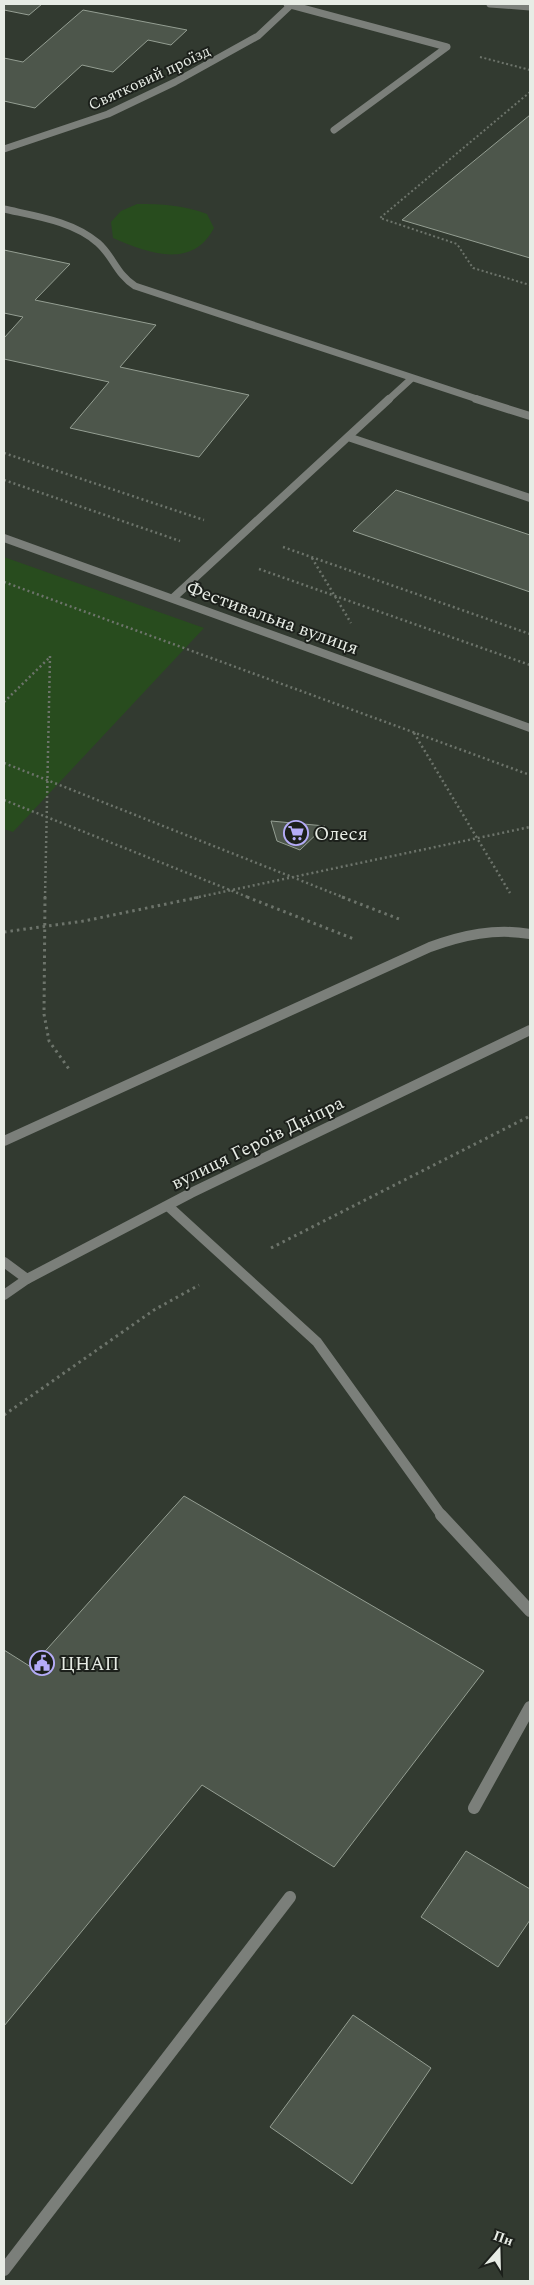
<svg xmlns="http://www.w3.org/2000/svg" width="534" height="2285" viewBox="0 0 534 2285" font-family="Spectral,serif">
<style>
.green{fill:#284c1e}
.building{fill:#4d564b;stroke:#949e92}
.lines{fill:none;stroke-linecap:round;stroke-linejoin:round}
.path-far2{stroke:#6d746b;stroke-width:2;stroke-dasharray:2 2.5;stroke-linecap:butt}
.path-far1{stroke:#6d746b;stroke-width:2.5;stroke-dasharray:2 3;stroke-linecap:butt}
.path{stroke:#6d746b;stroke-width:3;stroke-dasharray:2.5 4;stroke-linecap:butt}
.service-far3{stroke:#7b7f7a;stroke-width:7}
.service-far2{stroke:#7b7f7a;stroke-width:8}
.service-far1{stroke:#7b7f7a;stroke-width:10}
.service{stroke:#7b7f7a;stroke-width:12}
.minor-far1{stroke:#7b7f7a;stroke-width:7}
.minor{stroke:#7b7f7a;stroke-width:8}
.tertiary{stroke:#7b7f7a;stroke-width:10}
.labels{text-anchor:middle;stroke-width:4;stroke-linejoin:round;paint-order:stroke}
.far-street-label{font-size:16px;fill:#e7ece5;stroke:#1c201b}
.street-label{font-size:19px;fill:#e7ece5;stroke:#1c201b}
.poi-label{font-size:19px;fill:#e7ece5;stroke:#1c201b;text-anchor:start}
</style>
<rect width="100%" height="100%" fill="#323a30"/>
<path class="green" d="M137,204C162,204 184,205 207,214L214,228C192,270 148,253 113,238L111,222L121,211Z
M4,557L204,628L13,832L4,829Z"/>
<path class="building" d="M4,4H42L29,15L4,10Z
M83,10L187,30L171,45L148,40L113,72L82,65L35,108L4,101V58L23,62Z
M530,115V258L402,220Z
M4,250L70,264L35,300L156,325L120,367L249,395L199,457L70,428L109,382L4,359V338L23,317L4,313Z
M396,490L530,535V592L353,531Z
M271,821L325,826L300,850L277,841Z
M184,1496L484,1671L334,1867L202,1785L4,2026V1650L31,1667Z
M466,1851L530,1889V1920L498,1967L421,1917Z
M353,2015L431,2068L352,2184L270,2127Z"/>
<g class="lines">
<path class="path-far2" d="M480,57L530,70
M530,92L380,218L457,244L473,268L530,285"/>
<path class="path-far1" d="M4,453L204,520
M4,480L180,541
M283,547L530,634
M312,558L351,623
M259,569L530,665
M4,582L530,775
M4,702L50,657
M414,733L510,893
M4,763L345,898
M4,800L250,898
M45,898L50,656
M194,898L530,827"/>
<path class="path" d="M45,897L44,1014L49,1041L69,1069
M247,897L354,939
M342,897L399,919
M4,932L84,921L200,897
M271,1248L530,1116
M4,1415L154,1310L199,1285"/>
<path class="service-far3" d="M287,4L447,47L334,130
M4,209C35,216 73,221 98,243C113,256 117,275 135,286L480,400
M388,400L411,379"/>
<path class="service-far2" d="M476,399L530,416
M348,437L530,498
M173,598L389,399"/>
<path class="service-far1" d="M4,1141L430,947C463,935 495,928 530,934
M168,1206L317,1342L442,1516
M4,1262L27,1279"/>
<path class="service" d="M441,1515L530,1611
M474,1808L530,1707
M4,2270L290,1897"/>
<path class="minor-far1" d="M490,4L530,7
M4,149L108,114L175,82L258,36L292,4"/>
<path class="minor" d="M4,538L530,728"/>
<path class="tertiary" d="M4,1295L27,1279L191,1193L530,1030"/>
</g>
<defs>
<symbol id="supermarket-ring" viewBox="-11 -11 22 22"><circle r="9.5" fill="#1c201b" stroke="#b5acf8" stroke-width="1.5"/><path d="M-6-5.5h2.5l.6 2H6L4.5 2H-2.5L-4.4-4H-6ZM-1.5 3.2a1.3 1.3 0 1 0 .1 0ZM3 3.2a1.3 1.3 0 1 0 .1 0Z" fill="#b5acf8"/></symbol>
<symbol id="civic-ring" viewBox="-11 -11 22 22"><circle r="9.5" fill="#1c201b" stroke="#b5acf8" stroke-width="1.5"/><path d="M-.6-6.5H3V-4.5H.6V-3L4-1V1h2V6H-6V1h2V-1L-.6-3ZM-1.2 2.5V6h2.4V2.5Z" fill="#b5acf8"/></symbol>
</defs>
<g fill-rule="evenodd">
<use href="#supermarket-ring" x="282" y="819" width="28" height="28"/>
<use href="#civic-ring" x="28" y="1649" width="28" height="28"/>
</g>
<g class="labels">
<g class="far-street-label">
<text transform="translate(149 77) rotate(-25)" y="6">Святковий проїзд</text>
</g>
<g class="street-label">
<text transform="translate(273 617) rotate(20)" y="7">Фестивальна вулиця</text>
<text transform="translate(257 1142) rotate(-26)" y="7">вулиця Героїв Дніпра</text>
</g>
<g class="poi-label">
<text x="314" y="840">Олеся</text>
<text x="60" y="1670">ЦНАП</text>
</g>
</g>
<rect width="534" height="2285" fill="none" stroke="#e7ece5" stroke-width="10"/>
<g transform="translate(499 2250) rotate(20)" stroke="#1c201b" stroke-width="4" paint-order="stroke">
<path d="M0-4L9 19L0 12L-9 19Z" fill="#e7ece5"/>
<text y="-8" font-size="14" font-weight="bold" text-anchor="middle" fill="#e7ece5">Пн</text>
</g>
</svg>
